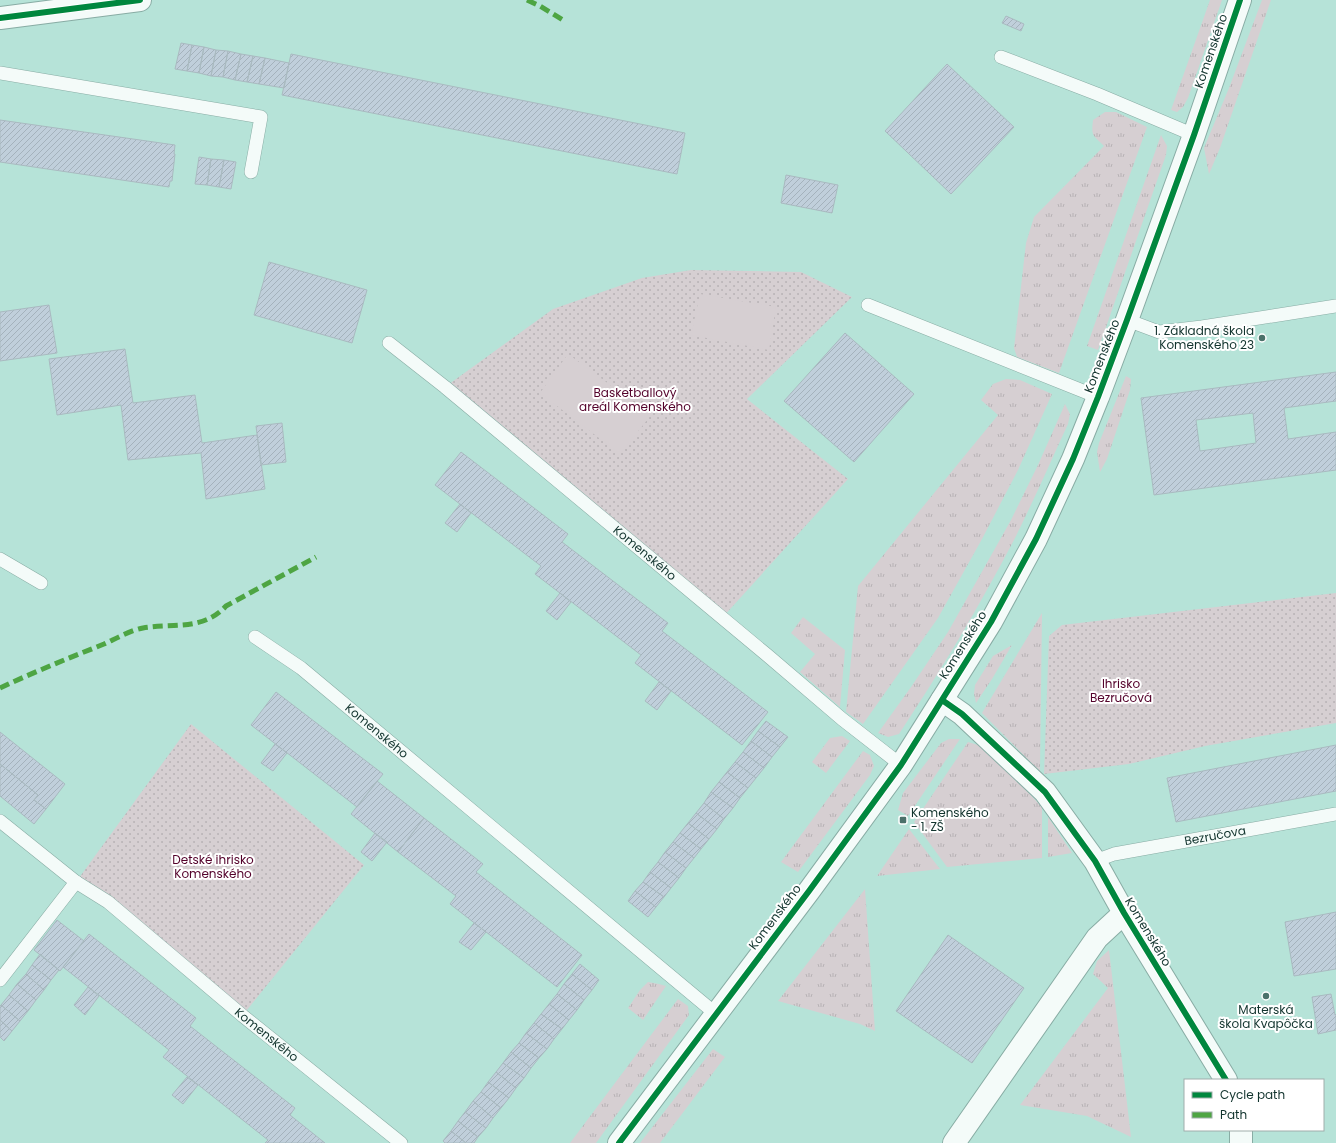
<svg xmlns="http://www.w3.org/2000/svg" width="1336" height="1143" viewBox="0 0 1336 1143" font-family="Poppins,sans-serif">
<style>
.grass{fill:url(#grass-tufts)}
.park{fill:url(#park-dots)}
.pitch{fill:#d6cfd2}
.building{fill:url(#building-hatch);stroke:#a9bac0;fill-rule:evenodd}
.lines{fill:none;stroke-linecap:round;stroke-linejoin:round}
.service-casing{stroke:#88aca4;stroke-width:14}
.minor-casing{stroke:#88aca4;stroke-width:24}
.tertiary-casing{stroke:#88aca4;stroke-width:24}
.service{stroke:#f4fbf9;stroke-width:13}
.minor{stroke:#f4fbf9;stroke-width:22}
.tertiary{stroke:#f4fbf9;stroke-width:22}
.quiet{stroke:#4ea543;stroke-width:5;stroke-dasharray:10 5;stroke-linecap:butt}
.cycleway-casing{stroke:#fff;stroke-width:8}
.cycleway{stroke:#00873e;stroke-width:6}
.poi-dot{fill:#4b716a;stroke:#fff;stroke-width:1.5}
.labels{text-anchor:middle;stroke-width:4;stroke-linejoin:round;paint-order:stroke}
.street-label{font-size:12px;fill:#12342e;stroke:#fff}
.poi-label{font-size:12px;fill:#12342e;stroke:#fff;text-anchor:end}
.park-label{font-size:12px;fill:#54022b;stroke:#fff}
</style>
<defs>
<pattern id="grass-tufts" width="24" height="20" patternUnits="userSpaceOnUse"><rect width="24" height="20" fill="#d6cfd2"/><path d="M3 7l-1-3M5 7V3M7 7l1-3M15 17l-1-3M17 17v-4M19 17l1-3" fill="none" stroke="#b7b2b5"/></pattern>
<pattern id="park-dots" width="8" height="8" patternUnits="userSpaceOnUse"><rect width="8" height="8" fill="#d6cfd2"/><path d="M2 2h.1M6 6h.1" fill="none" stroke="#b7b2b5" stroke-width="1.8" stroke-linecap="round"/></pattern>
<pattern id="building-hatch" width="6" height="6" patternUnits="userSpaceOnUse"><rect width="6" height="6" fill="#c0cfdb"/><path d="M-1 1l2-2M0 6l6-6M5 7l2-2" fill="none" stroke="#a4b2bc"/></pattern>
</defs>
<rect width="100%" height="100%" fill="#b6e3d8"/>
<path class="grass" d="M1210,0H1222L1188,98L1183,107L1177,112L1171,110Z
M1262,0H1271L1220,148L1209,174L1204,148L1229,88Z
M1105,112H1116L1147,127L1059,373L1017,357L1014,348L1026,243L1034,217L1104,146C1093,135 1091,137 1093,120Z
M1161,135L1167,146L1166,155L1098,350L1087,346Z
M1126,376L1131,379L1130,390L1107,459L1100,472L1097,452L1099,443Z
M1006,379L1020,380L1052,394L1018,470L982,539L938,618L863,724L846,712L858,586L998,415L981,400L993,384Z
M1065,404L1070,414L1068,424C1050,463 1033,502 1014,540C979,607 940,672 899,734L888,737L878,733L911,687L948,632L1011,520L1038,465Z
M1042,613L1040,772L982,713Z
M803,617L845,650L840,707L800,672L815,654L791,633Z
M1012,645L992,679L976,703L974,694L975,685L993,656Z
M842,736L850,741L826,773L812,762L830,738Z
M949,739H960L908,816L898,810L903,793L941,743Z
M968,742L978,745L993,755L1042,807V858L947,867L914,822Z
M863,751L870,755L874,766L870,775L798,872L781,862Z
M1048,817L1072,853L1048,857Z
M909,829L940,869L877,876Z
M865,889L875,1031L860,1024L778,1001Z
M1109,950L1131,1137L1087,1116L1020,1105L1108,988L1093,974L1097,961Z
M648,982L659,984L666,986L643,1020L628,1008L640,990Z
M678,999L688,1006L689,1015L596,1143H570Z
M713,1049L725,1057L660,1143H640Z"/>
<path class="park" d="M691,270L801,272L852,297L747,399L848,479L722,618L445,387L553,309L642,278Z
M1336,593V723L1205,746L1129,764L1044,774L1049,636L1062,625Z
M191,724L364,865L242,1016L76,882Z"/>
<path class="pitch" d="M700,294L776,307L769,350L691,335Z
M568,354L651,415L620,454L540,393Z"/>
<path class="building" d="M1006,16L1024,24L1021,31L1002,23Z
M181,43L192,45L187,71L175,69Z
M192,45L204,47L199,73L187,71Z
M204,47L216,50L211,76L199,73Z
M216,50L228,51L223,77L211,76Z
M228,51L241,54L235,80L223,77Z
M241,54L253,56L247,82L235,80Z
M291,54L685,133L677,174L282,95Z
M253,56L265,58L259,84L247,82Z
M265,58L289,63L284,88L259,84Z
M947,64L1014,127L951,194L885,131Z
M0,120L175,145L174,154H175L172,181H170L169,187L0,162Z
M199,157L211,159L207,185L195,184Z
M211,159L224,160L219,187L207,185Z
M224,160L236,162L231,189L219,187Z
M786,175L838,185L832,213L781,203Z
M269,262L367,290L352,343L254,315Z
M49,305L57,353L0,361V312Z
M845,333L914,394L854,462L784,401Z
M125,349L133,403L195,395L202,443L257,435L265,489L206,499L201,453L128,460L121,405L57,415L49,359Z
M1336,372V401L1284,408L1288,439L1336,432V470L1154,495L1141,398ZM1253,413L1256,443L1200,451L1196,420Z
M282,423L286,462L261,465L256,426Z
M461,452L568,534L562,542L668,623L662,631L768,712L742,745L635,663L641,655L535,574L541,566L435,485Z
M460,504L471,513L457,532L445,523Z
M560,593L571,602L557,620L546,611Z
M659,682L671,691L657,710L645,701Z
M276,692L383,774L357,807L251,725Z
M766,721L788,737L780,747L758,731Z
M758,731L780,747L772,757L751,741Z
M0,732L65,784L46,809L34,800L38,795L0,764Z
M751,741L772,757L764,768L743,752Z
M275,744L287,753L273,771L261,763Z
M1336,745V791L1176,822L1167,778Z
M743,752L764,768L756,778L735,762Z
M735,762L756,778L748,788L727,772Z
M0,764L38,795L34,800L46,809L34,824L0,796Z
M727,772L748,788L740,798L719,782Z
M377,781L424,818L398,852L351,814Z
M719,782L740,798L733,808L711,792Z
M711,792L733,808L724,819L704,803Z
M704,803L724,819L717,829L696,813Z
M696,813L717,829L709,839L688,823Z
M424,818L483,864L476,872L582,955L557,987L450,904L456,896L398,852Z
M688,823L709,839L701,849L680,833Z
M375,833L387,842L372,861L361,852Z
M680,833L701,849L694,858L673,842Z
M673,842L694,858L686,868L665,852Z
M665,852L686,868L679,878L658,862Z
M658,862L679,878L671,888L650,872Z
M650,872L671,888L664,897L643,882Z
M643,882L664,897L656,907L635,891Z
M635,891L656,907L648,917L628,901Z
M1336,912V969L1294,976L1285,922Z
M57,920L84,941L60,971L34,950Z
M474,923L486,932L471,950L459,942Z
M89,934L196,1018L190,1026L295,1108L290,1115L325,1143H265L268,1140L163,1057L169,1050L63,967Z
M948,935L1024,988L972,1063L896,1011Z
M40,954L59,970L51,980L32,965Z
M580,964L599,980L592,990L572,974Z
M32,965L51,980L44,990L26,974Z
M26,974L44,990L36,1000L17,984Z
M572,974L592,990L584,1000L564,984Z
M17,984L36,1000L28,1011L9,995Z
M564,984L584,1000L577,1010L557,994Z
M88,987L99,996L85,1015L74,1005Z
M557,994L577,1010L569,1020L549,1004Z
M1331,994L1335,1015L1336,1014V1030L1318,1034L1312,997Z
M9,995L28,1011L20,1021L1,1005Z
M549,1004L569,1020L562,1029L541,1014Z
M1,1005L20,1021L12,1031L0,1020V1006Z
M541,1014L562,1029L554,1039L534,1023Z
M0,1020L12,1031L4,1041L0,1037Z
M534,1023L554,1039L547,1049L526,1033Z
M526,1033L547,1049L539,1058L519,1043Z
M519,1043L539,1058L531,1068L511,1052Z
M511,1052L531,1068L524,1078L503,1063Z
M503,1063L524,1078L516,1088L496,1072Z
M496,1072L516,1088L509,1098L488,1082Z
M187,1077L198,1085L183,1104L172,1095Z
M488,1082L509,1098L501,1108L481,1092Z
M481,1092L501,1108L493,1118L473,1101Z
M473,1101L493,1118L486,1128L465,1112Z
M465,1112L486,1128L478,1137L458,1121Z
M458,1121L478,1137L474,1143H466L451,1131Z
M451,1131L466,1143H445L443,1141Z"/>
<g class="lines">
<defs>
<g id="service">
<path d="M1001,57L1097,94L1194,135"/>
<path d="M0,73L261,117L251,172"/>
<path d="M868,305L1098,397"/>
<path d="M1127,320L1159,332L1202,327L1336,306"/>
<path id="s1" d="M389,343L445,387L767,655L842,719L901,765"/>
<path d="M0,559L41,583"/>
<path id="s2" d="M255,637L301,668L716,1014"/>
<path id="s3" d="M0,821L76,882L108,902L243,1016L401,1143"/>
<path id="s4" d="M1095,861L1114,854L1336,814"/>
<path d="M0,980L76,882"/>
</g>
<path id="minor" d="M0,18L140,0
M942,700L962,714L1045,792L1095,861L1124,913L1226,1080
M1241,1130V1143
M954,1143L1097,938L1124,913"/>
<path id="tertiary" d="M619,1143L809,891L901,765L991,622L1036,539L1073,459L1098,397L1127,320L1194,135L1240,0"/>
</defs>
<use href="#service" class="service-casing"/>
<use href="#minor" class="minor-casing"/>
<use href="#tertiary" class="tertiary-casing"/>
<use href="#service" class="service"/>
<use href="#minor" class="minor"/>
<use href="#tertiary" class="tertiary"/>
<path class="quiet" d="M527,0L540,6L563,20
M0,688C34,672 69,658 104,644C115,639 131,630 143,628C173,623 203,631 226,606L316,557"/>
<defs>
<path id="cycleway" d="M0,18L140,0
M942,700L962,714L1045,792L1095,861L1124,913L1226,1080
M619,1143L809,891L901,765L991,622L1036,539L1073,459L1098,397L1127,320L1194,135L1240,0"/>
</defs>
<use href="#cycleway" class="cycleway-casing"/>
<use href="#cycleway" class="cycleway"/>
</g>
<g class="poi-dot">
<circle cx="1262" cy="338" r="4"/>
<rect x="899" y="816" width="8" height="8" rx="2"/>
<circle cx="1266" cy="996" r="4"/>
</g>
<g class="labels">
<g class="street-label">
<text transform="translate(1211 51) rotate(-71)" y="4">Komenského</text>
<text transform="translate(1102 356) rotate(-69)" y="4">Komenského</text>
<text dy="4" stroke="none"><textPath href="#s1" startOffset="331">Komenského</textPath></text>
<text transform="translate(963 645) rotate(-58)" y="4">Komenského</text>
<text dy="4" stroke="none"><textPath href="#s2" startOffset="154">Komenského</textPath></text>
<text dy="4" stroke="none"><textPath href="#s4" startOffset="123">Bezručova</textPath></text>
<text transform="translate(775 917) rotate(-53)" y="4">Komenského</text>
<text transform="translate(1148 932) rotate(59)" y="4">Komenského</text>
<text dy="4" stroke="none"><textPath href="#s3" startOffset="342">Komenského</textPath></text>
</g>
<g class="poi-label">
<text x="1254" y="335">1. Základná škola<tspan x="1254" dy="14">Komenského 23</tspan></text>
<text x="911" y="817" text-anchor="start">Komenského<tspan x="911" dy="14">- 1. ZŠ</tspan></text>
<text x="1266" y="1014" text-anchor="middle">Materská<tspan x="1266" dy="14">škola Kvapôčka</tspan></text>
</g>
<g class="park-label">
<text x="635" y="397">Basketballový<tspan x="635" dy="14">areál Komenského</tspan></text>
<text x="1121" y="688">Ihrisko<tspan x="1121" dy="14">Bezručová</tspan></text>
<text x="213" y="864">Detské ihrisko<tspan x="213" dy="14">Komenského</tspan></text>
</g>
</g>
<rect x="1184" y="1079" width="140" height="52" fill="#ffffff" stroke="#a0aeab"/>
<rect x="1192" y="1092" width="20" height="6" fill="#00873e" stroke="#a0aeab"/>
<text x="1220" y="1099" font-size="12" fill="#12342e">Cycle path</text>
<rect x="1192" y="1112" width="20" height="6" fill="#4ea543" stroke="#a0aeab"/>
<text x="1220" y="1119" font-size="12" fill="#12342e">Path</text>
</svg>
